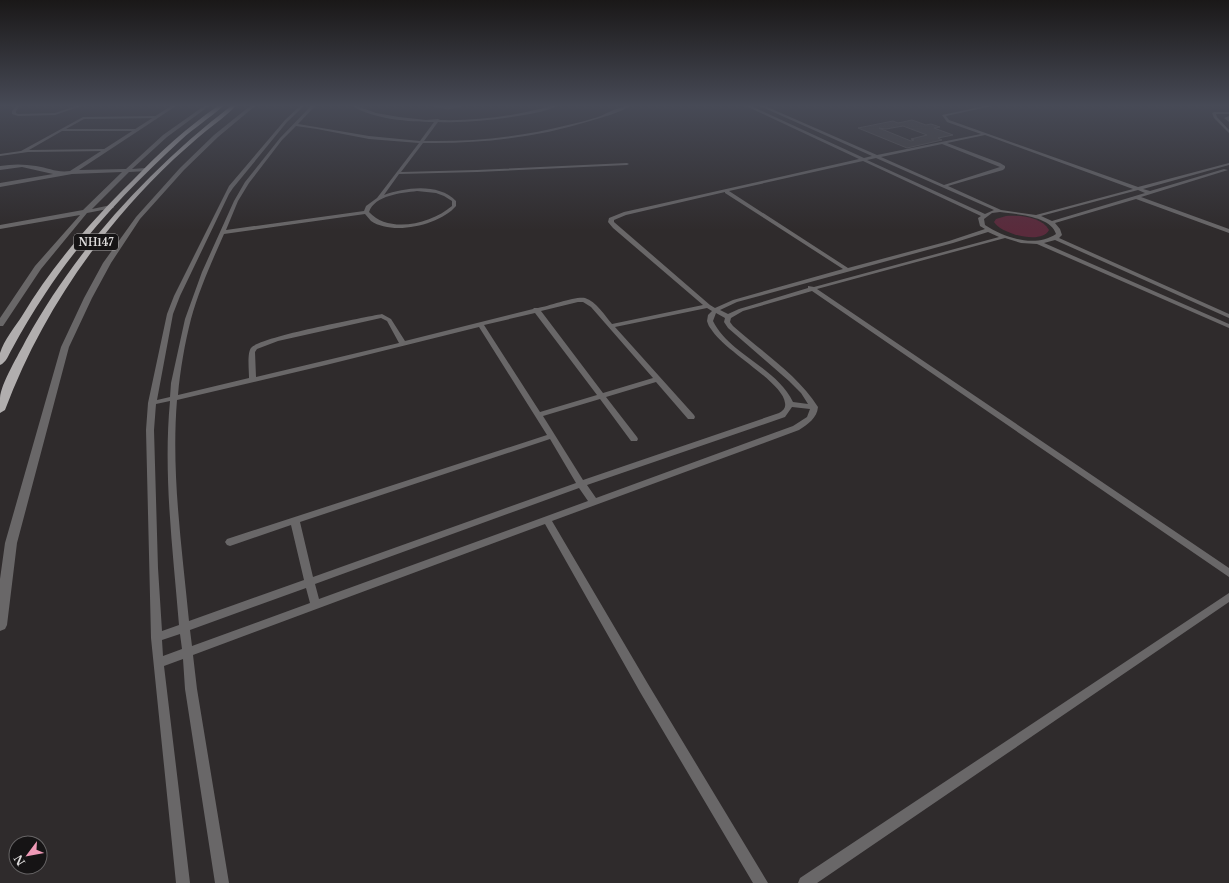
<svg xmlns="http://www.w3.org/2000/svg" width="1229" height="883" viewBox="0 0 1229 883" font-family="'Libre Baskerville',serif">
<style>
.green{fill:#5a2b3c}
.building{fill:#434041;stroke:#575455;fill-rule:evenodd}
.lines{fill:none;stroke-linecap:round;stroke-linejoin:round}
.service{fill:#696768;fill-rule:evenodd}
.minor{fill:#696768;fill-rule:evenodd}
.trunk{fill:#b1aeae;fill-rule:evenodd}
.labels{text-anchor:middle;stroke-width:4;stroke-linejoin:round;paint-order:stroke}
.shield{fill:#161415;stroke:#a3a1a1;stroke-width:1}
.shield-label{font-size:10px;font-weight:bold;fill:#dfdddd}
</style>
<rect width="100%" height="100%" fill="#2f2b2c"/>
<path class="green" d="M1006,216C1019,215 1042,217 1049,230C1042,245 1001,234 994,222L996,219Z"/>
<path class="building" d="M434,106H462L448,109Z
M912,120L926,125L931,124L940,127L934,128L953,135L938,138L942,140L907,148L858,128L893,121L898,123ZM903,126L927,135L911,139L914,140L911,141L879,128L886,129Z"/>
<g class="lines">
<path class="service" d="M16,106H20L16,111V113L18,114L55,113L76,106H81L55,115L18,116L12,114V111Z
M300,106H304L287,122L233,188L229,194L180,296L173,314L157,400L170,397L171,383L185,319L202,272L234,201L245,182L280,138L311,106H315L298,124L369,136L420,141L434,122C409,122 374,119 352,106H357L376,113L399,117L426,120L438,119L440,120C478,121 515,116 551,106H557C547,111 535,113 524,115C496,120 467,123 438,122L424,141C473,142 521,137 568,125C578,123 588,120 598,117C608,113 619,106 630,106C619,113 603,117 590,121C535,138 479,144 423,143L401,172L477,170L627,163L629,164L627,165L477,172L399,174L384,195C406,187 439,183 456,201V206C440,225 393,236 371,221C369,219 367,216 365,214L224,234C212,261 199,290 191,319C185,342 180,371 178,395L249,378C249,371 247,353 251,348C259,337 362,318 382,314L391,319L405,341L533,309L534,308H538C549,306 576,296 585,298C596,301 605,316 612,324L703,305L613,228L608,222L609,218L624,212L859,159L746,106H751L864,158L872,156L760,106H765L877,155L981,134L947,122L942,115L985,106H992L946,116L949,120L1138,187L1229,163V165L1143,189L1150,191L1224,169L1228,170L1141,197L1229,229V233L1136,199L1055,223L1060,229L1062,235L1059,238L1229,314V318L1055,240L1044,243L1229,324V328L1037,244L1021,243L1005,238L817,289L1229,568V577L812,291L743,311L731,318L730,322L733,326C762,352 797,374 818,407C817,418 808,424 799,430L552,521L648,684L768,883H753L640,692L545,524L193,655L197,689L229,883H215L185,689L183,659L164,666L190,883H176L151,638L146,430L148,403L167,314L174,296L229,186L285,120ZM296,126L317,129L369,139L419,143L377,198L366,206L364,211L226,230L238,201L249,183L282,140ZM985,135L1133,189L1036,215L1001,210L948,186L1003,170L1005,168V166L1000,163L947,143ZM942,144L1000,167L944,185L881,157ZM876,158L994,210L985,214L867,160ZM863,161L981,216L978,218L980,226L985,229L949,241L848,268L729,191ZM1138,190L1145,193L1052,221L1041,216ZM417,191L436,193L444,196L452,201V206C431,224 389,234 369,212C375,195 401,193 417,191ZM725,192V193L843,269L733,300L715,308L710,305L614,222V220L626,215ZM1000,212C1016,214 1051,216 1056,234C1035,248 1005,238 985,225L984,219L992,213ZM988,232L999,237L814,287L808,286V288L739,309L728,314L720,310L737,302L953,243ZM578,302H583L591,307L653,378L603,393L541,311ZM707,308L712,311L708,315L707,321C708,324 709,327 711,329C724,351 783,382 785,403C786,408 783,411 779,413L583,480L543,416L600,399L631,441H637L638,439L637,437L606,397L656,382L688,419H694L695,417L694,415L615,327ZM535,313L597,395L540,412L484,325ZM716,313L725,318L724,322L728,328L789,381L801,393L808,404L793,402C776,367 729,354 713,321ZM381,318L387,321L399,343L256,377L255,352L257,349L278,341ZM479,327L547,435L227,539L225,542L227,545L230,546L291,525L304,580L189,621C182,548 171,473 177,400L326,365ZM170,401C163,475 173,551 179,625L162,631L158,568L154,430L156,404ZM792,407L810,409L807,417L793,426L596,498L587,485L785,417ZM550,439L576,483L313,577L300,522ZM579,488L588,501L319,599L315,584ZM306,588L310,603L192,646L190,630ZM180,634L182,649L163,656L162,640Z
M1214,112H1229V114H1216L1217,117L1229,130V133L1214,118L1212,113Z
M157,116L158,118L84,119L66,129H137L139,130L137,131H62L29,150L106,149L108,150L107,151L28,152L0,156V154L21,151L83,117Z
M1229,116V122L1224,118Z
M1229,593V602L817,883H798L800,878Z"/>
<path class="minor" d="M171,106H176L79,170L126,169L163,135L204,106H209L167,137L132,169L146,168L149,170L148,171L129,172L92,209L111,205L114,207L113,208L87,213L41,269L3,326H0V318L35,266L80,215L0,229V225L83,210L122,172L72,174L0,187V183L53,174L22,167L0,170V166C12,164 24,164 36,166C49,168 57,173 70,171Z
M250,106H255L218,137L184,170L140,219L111,263L92,298L69,347L17,543L7,625L5,629L0,631V579L5,543L61,347L84,298L103,263L136,217L180,168L214,135Z"/>
<path class="trunk" d="M218,106H223C210,118 194,128 181,140C131,186 82,237 45,294C33,312 22,330 12,349C9,354 6,363 0,365C0,361 0,356 0,353C4,340 15,327 22,316C52,266 91,221 133,180C159,153 187,127 218,106Z
M231,106H236C227,115 216,123 206,131C195,140 185,149 174,159C100,229 41,314 5,410L0,413C0,408 0,403 0,398C1,383 19,354 26,340C77,248 148,170 231,106Z"/>
</g>
<linearGradient id="sky" x2="0" y2="1"><stop stop-color="#1a1818"/><stop offset="0.46" stop-color="#474a56"/><stop offset="1" stop-color="#474a56" stop-opacity="0"/></linearGradient>
<rect width="1229" height="230" fill="url(#sky)"/>
<g class="labels">
<rect class="shield" x="74" y="234" width="44" height="16" rx="3"/>
<g class="shield-label">
<text x="96" y="246">NH147</text>
</g>
</g>
<g transform="translate(28 855) rotate(238)"><circle r="19" fill="#161415" stroke="#666465"/>
<path d="M0-3L7 15L0 10L-7 15Z" fill="#f09ab7"/>
<text y="-6" font-size="11" font-weight="bold" text-anchor="middle" fill="#dfdddd">N</text>
</g>
</svg>
